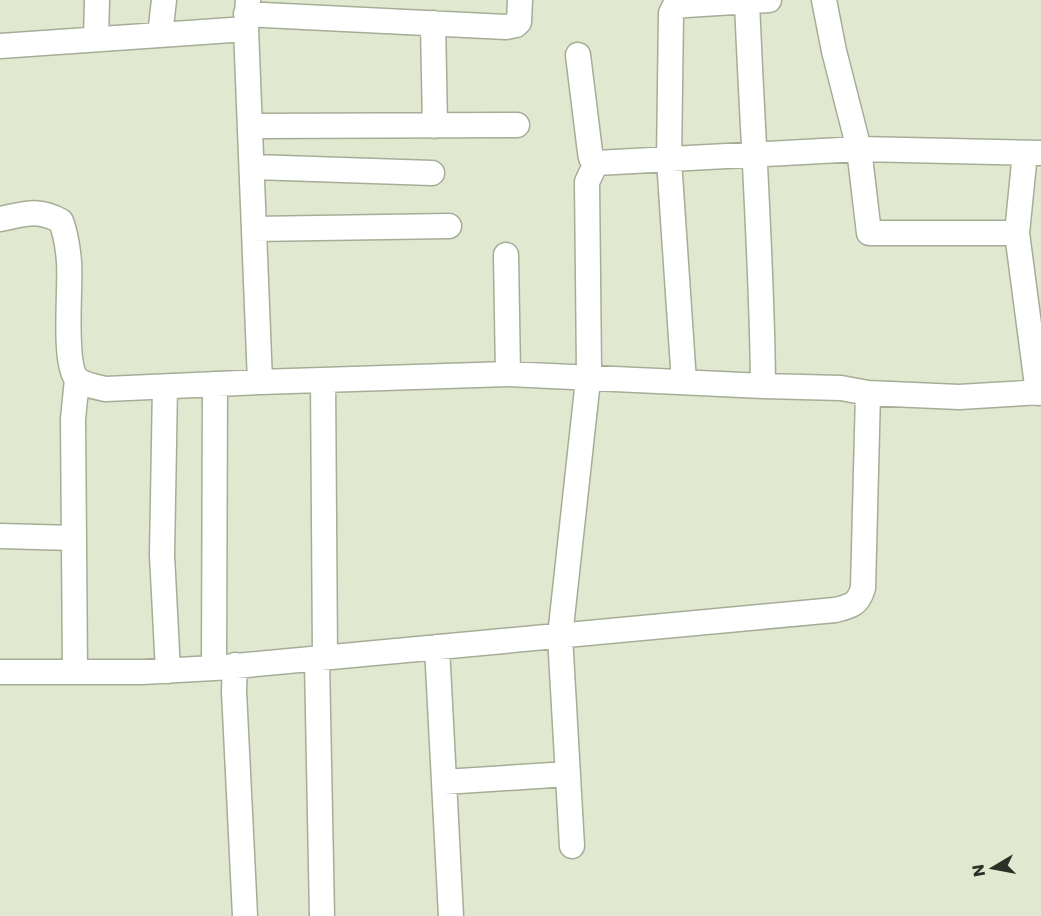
<svg xmlns="http://www.w3.org/2000/svg" width="1041" height="916" viewBox="0 0 1041 916" font-family="Poppins,sans-serif">
<style>
.lines{fill:none;stroke-linecap:round;stroke-linejoin:round}
.minor-casing{stroke:#a5ad97;stroke-width:27}
.minor{stroke:#fff;stroke-width:24}
</style>
<rect width="100%" height="100%" fill="#e0e8d0"/>
<g class="lines">
<defs>
<path id="minor" d="M248,0L246,29L260,382
M824,0L834,51L859,149L869,233H1017
M747,1C752,130 762,258 763,386
M246,14L506,27L516,25L519,22L520,0
M433,23L435,126
M160,35L164,0
M96,39L97,0
M0,46L246,29
M578,55L590,152L591,158L596,163L859,149L1041,153
M250,126L517,125
M1025,153L1017,233L1038,393
M252,167L432,173
M0,219C25,214 37,208 61,221C66,235 68,248 69,262C71,287 63,360 76,378C83,385 97,387 106,389L260,382L508,374L763,386L841,388L868,393L959,397L1041,392
M254,229L449,226
M506,255L508,374
M684,382L669,160L671,13L674,7L686,5L769,0
M165,387L162,555L168,671
M0,536L74,538
M437,647L451,916
M235,665L234,691L245,916
M214,668L215,384
M0,672H142L214,668L835,610C851,606 858,605 863,588L868,393
M75,672L73,419L77,379
M444,782L568,774
M572,846L560,636L589,371L587,182L596,163
M322,916L317,662L325,657L323,380"/>
</defs>
<use href="#minor" class="minor-casing"/>
<use href="#minor" class="minor"/>
</g>
<g transform="translate(993 868) rotate(260)" stroke="#e0e8d0" stroke-width="4.5" paint-order="stroke">
<path d="M0-4.5L10 22L0 15L-10 22Z" fill="#2c2f26"/>
<text y="-9" font-size="16" font-weight="bold" text-anchor="middle" fill="#2c2f26">N</text>
</g>
</svg>
